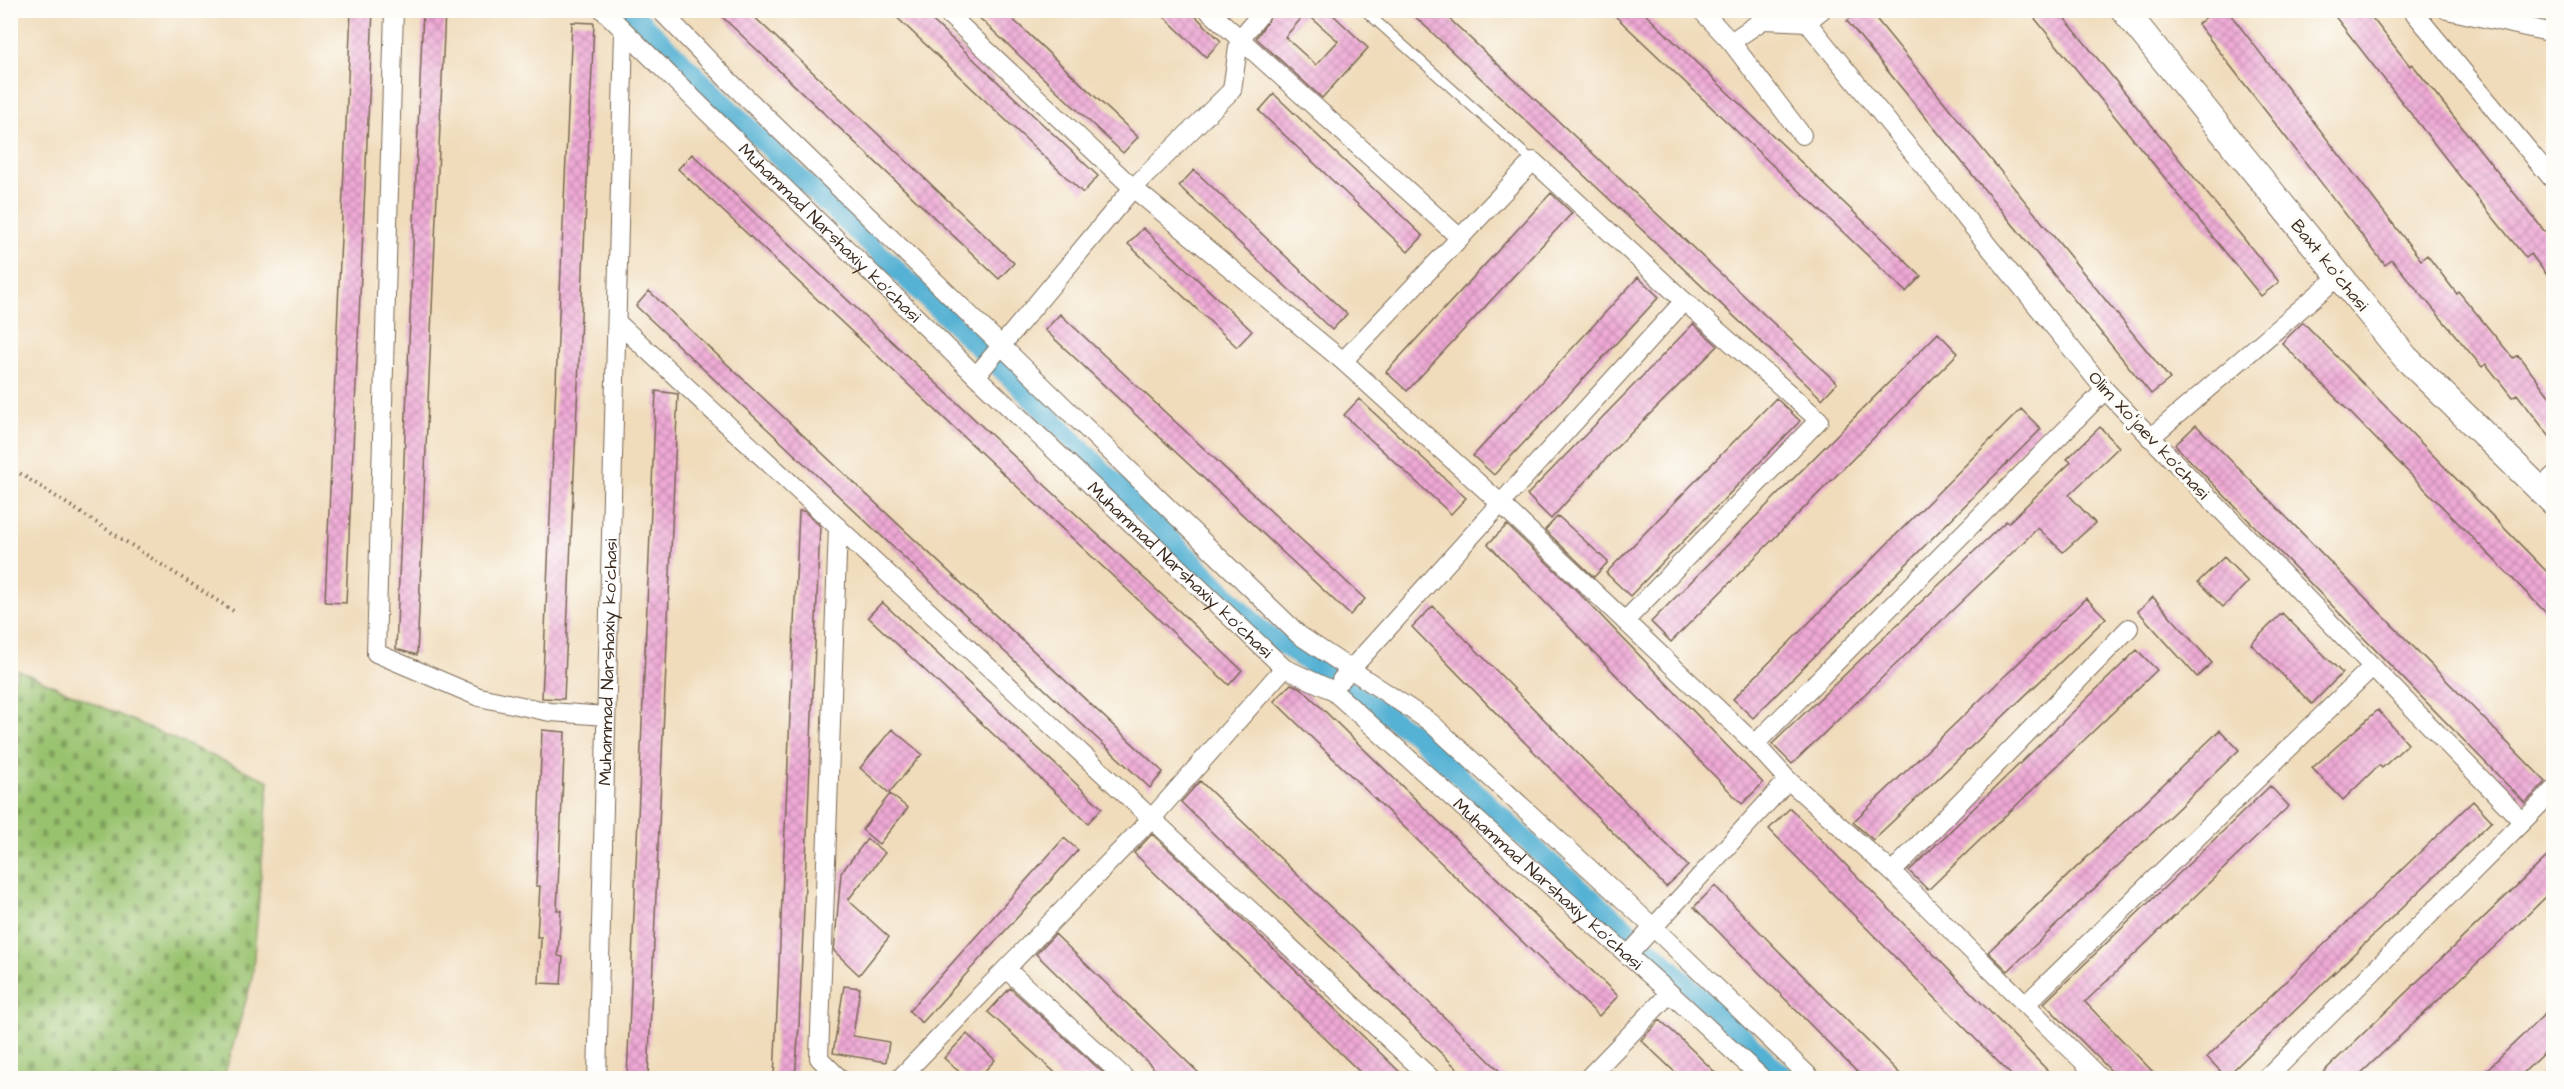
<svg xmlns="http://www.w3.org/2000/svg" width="2564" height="1089" viewBox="0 0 2564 1089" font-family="'Architects Daughter',sans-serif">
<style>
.cemetery{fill:url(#cemetery-stones);stroke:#6a7646;stroke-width:1.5}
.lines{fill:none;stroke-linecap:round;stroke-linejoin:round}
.canal{stroke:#56b2d4;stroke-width:20}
.building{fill:url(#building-cross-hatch);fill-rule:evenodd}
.lane-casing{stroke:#7a6855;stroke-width:11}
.street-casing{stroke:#7a6855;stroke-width:20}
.secondary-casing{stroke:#7a6855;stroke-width:28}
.path{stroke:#7a6855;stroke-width:4;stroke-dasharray:1.5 4.5;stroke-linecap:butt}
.lane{stroke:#fff;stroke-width:9}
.street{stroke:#fff;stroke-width:18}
.secondary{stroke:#fff;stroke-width:26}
.labels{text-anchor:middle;stroke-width:6;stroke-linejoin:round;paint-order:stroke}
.street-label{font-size:18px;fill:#3b2a1e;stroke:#fdfcf7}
</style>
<defs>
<pattern id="cemetery-stones" width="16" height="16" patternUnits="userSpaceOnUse" patternTransform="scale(1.5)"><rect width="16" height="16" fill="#99c26e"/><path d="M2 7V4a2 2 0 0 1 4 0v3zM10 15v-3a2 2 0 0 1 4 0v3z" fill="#7e9e5a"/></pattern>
<pattern id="building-cross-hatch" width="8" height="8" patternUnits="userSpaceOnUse" patternTransform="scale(1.5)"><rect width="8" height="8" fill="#efa9d6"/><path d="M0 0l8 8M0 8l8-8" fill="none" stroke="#c38aad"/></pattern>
</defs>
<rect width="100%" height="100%" fill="#fdfcf7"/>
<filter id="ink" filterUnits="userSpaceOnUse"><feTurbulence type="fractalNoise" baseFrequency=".0167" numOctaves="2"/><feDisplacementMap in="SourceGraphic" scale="12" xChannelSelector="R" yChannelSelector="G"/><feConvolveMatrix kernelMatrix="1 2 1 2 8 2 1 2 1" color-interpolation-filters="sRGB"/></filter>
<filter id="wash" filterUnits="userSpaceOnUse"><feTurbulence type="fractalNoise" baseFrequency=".008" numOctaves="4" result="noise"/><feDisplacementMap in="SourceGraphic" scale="24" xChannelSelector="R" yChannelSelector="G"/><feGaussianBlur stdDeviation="1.35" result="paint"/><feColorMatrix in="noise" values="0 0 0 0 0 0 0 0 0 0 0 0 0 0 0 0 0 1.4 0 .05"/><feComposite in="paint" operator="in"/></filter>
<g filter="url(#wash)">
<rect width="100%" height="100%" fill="#f0dcbb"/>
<path class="cemetery" d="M18,670L269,781L252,979L224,1077L226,1078H11L10,696Z"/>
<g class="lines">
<path class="canal" d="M629,10L797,175L1018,385L1262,631L1416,735L1545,858L1627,929
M1652,951L1786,1078"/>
</g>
<g id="blocks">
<path class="building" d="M351,10H373L346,603L325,602Z
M423,10H445L417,655L396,649Z
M715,10H747L1014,263L999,279Z
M889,10H921L1098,176L1083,193Z
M971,10H1003L1138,137L1123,153Z
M1157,10H1189L1221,41L1206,57Z
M1275,10H1328L1368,48L1322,98L1256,38ZM1306,13L1338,41L1316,65L1285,37Z
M1408,10H1440L1837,383L1822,399Z
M1609,10H1641L1921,276L1906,292Z
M1859,10H1869L2170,379L2151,394L1847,21Z
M2028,10H2058L2279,282L2261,296Z
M2215,10H2227L2421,260L2427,255L2457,294L2459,292L2513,358L2518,355L2553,401V441L2517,394L2512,397L2486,364L2482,367L2392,260L2385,265L2198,24Z
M2330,10H2366L2410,66L2412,64L2553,242V283L2531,254L2526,258L2465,183Z
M572,22L594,23L564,699L542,698Z
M1274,94L1423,236L1408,252L1259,111Z
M692,154L1242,670L1229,685L678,169Z
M1194,170L1347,314L1332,330L1179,186Z
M1551,193L1572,213L1407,391L1386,372Z
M1143,228L1252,331L1237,347L1128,244Z
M1638,277L1659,297L1494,475L1473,456Z
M649,291L1163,772L1150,788L636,306Z
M1060,314L1365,599L1350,615L1045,330Z
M2303,322L2553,578V620L2282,343Z
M1693,324L1718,346L1612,452L1551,519L1527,495Z
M1938,333L1958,353L1671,642L1651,622Z
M656,391L678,394L675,459L648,1078H627Z
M1776,398L1800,421L1630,596L1606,573Z
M1359,399L1466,498L1451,514L1344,415Z
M2021,409L2041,429L1753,718L1733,699Z
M2196,425L2546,782L2525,803L2175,445Z
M2100,427L2119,447L2069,495L2095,523L2063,552L2038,528L1792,764L1772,744L2006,521L2008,523L2071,462L2067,459Z
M799,511H804L820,526L799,1026L795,1078H774Z
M1558,516L1608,562L1594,577L1545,530Z
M1507,525L1579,593L1763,783L1742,804L1488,544Z
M2224,557L2248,582L2223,607L2198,582Z
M2153,597L2212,663L2197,677L2138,611Z
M2086,598L2106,618L2073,650L1873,840L1853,822Z
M882,602L1102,808L1088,823L868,617Z
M1433,606L1688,866L1666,887L1412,627Z
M2282,613L2342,673L2312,704L2251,644Z
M2137,650L2157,670L1928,890L1909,871Z
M1291,684L1301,688L1618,996L1599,1016L1274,701Z
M2378,710L2408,744L2382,768L2379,765L2343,800L2312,768Z
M892,729L922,754L889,793L860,768Z
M542,730L565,732L557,910H561L558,956L563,957L561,984L539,983L541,937H537L540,886H536Z
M2220,730L2239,750L2008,971L1988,952Z
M1200,781L1247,826L1507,1078H1467L1226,846L1181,802Z
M2270,786L2289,806L2085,1002L2159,1078H2118L2044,1003Z
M890,794L908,808L879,844L862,830Z
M2473,801L2492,821L2226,1077L2207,1057Z
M1790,808L1950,971L2055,1078H2014L1833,894L1769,829Z
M1152,834L1222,899L1406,1078H1366L1134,853Z
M1064,838L1078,850L922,1023L909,1011Z
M867,839L885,853L848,900L889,937L859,975L834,951L841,873Z
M2553,851V890L2507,935L2356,1078H2317Z
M1715,886L1811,984L1904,1078H1863L1790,1004L1694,907Z
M1055,934L1088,966L1204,1078H1164L1083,1000L1036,954Z
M844,986L860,988L853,1036L889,1042L886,1062L833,1053Z
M1010,988L1109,1078H1061L988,1012Z
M2553,1006V1044L2518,1078H2478Z
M1660,1020L1681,1039L1721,1078H1681L1660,1058L1641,1040Z
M967,1034L995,1060L978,1078H966L944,1058Z"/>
</g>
</g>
<g filter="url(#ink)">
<use href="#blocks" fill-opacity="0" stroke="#7a6855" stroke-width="1.5"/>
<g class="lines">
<defs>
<path id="lane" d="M1364,10L1533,161"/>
<g id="street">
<path d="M394,10L376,653L479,697L550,712L606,716"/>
<path id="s1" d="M603,10L976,376L1284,668L1332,690L1670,993L1762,1078"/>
<path d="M660,10L727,79L1299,635L1430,722L1653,927L1811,1078"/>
<path d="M944,10L1133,188L1343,361L1499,502L1755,744L1788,780L1892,872L2100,1078"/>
<path d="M1208,10L1460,238"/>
<path d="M1701,10L1731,42L1802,135"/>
<path d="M2412,10L2554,181"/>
<path d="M2447,10L2554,33"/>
<path d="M1807,22L2105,390L2521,820"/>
<path d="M1731,42L1763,20L1807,22L1822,10"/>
<path d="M618,323L1431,1078"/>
<path d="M1343,361L1533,161L1684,301L1819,420L1625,621"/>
<path d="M976,376L1133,188L1232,90L1239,40L1264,10"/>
<path d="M2150,438L2339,276"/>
<path d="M2540,489L2554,475"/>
<path d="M838,527L819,1058L839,1078"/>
<path d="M1341,680L1684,301"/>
<path d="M1755,744L2105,390"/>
<path d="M1892,872L2129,628"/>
<path d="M1628,955L1788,780"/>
<path d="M1006,969L1125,1078"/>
<path d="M2025,1005L2372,667"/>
<path id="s2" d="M597,1078L624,31"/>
<path d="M900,1078L1152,818L1284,668"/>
<path d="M1588,1078L1670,993"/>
<path d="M2267,1078L2554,790"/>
<path d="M2549,1078L2554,1074"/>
</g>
<path id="secondary" d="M2124,10L2405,357L2554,503"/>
</defs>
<use href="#lane" class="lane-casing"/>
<use href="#street" class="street-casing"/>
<use href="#secondary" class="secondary-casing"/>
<path class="path" d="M10,467L235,612"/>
<use href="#lane" class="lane"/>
<use href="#street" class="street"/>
<use href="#secondary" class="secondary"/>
</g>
</g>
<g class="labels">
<g class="street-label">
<text dy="6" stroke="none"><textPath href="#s1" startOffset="318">Muhammad Narshaxiy ko'chasi</textPath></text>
<text transform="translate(2330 265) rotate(51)" y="6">Baxt koʻchasi</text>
<text transform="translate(2149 435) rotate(47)" y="6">Olim Xoʻjaev ko'chasi</text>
<text dy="6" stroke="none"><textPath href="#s1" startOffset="804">Muhammad Narshaxiy ko'chasi</textPath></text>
<text dy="6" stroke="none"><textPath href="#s2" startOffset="416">Muhammad Narshaxiy ko'chasi</textPath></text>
<text dy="6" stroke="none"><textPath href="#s1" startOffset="1290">Muhammad Narshaxiy ko'chasi</textPath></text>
</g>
</g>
<rect width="2564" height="1089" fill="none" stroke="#fdfcf7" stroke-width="36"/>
</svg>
